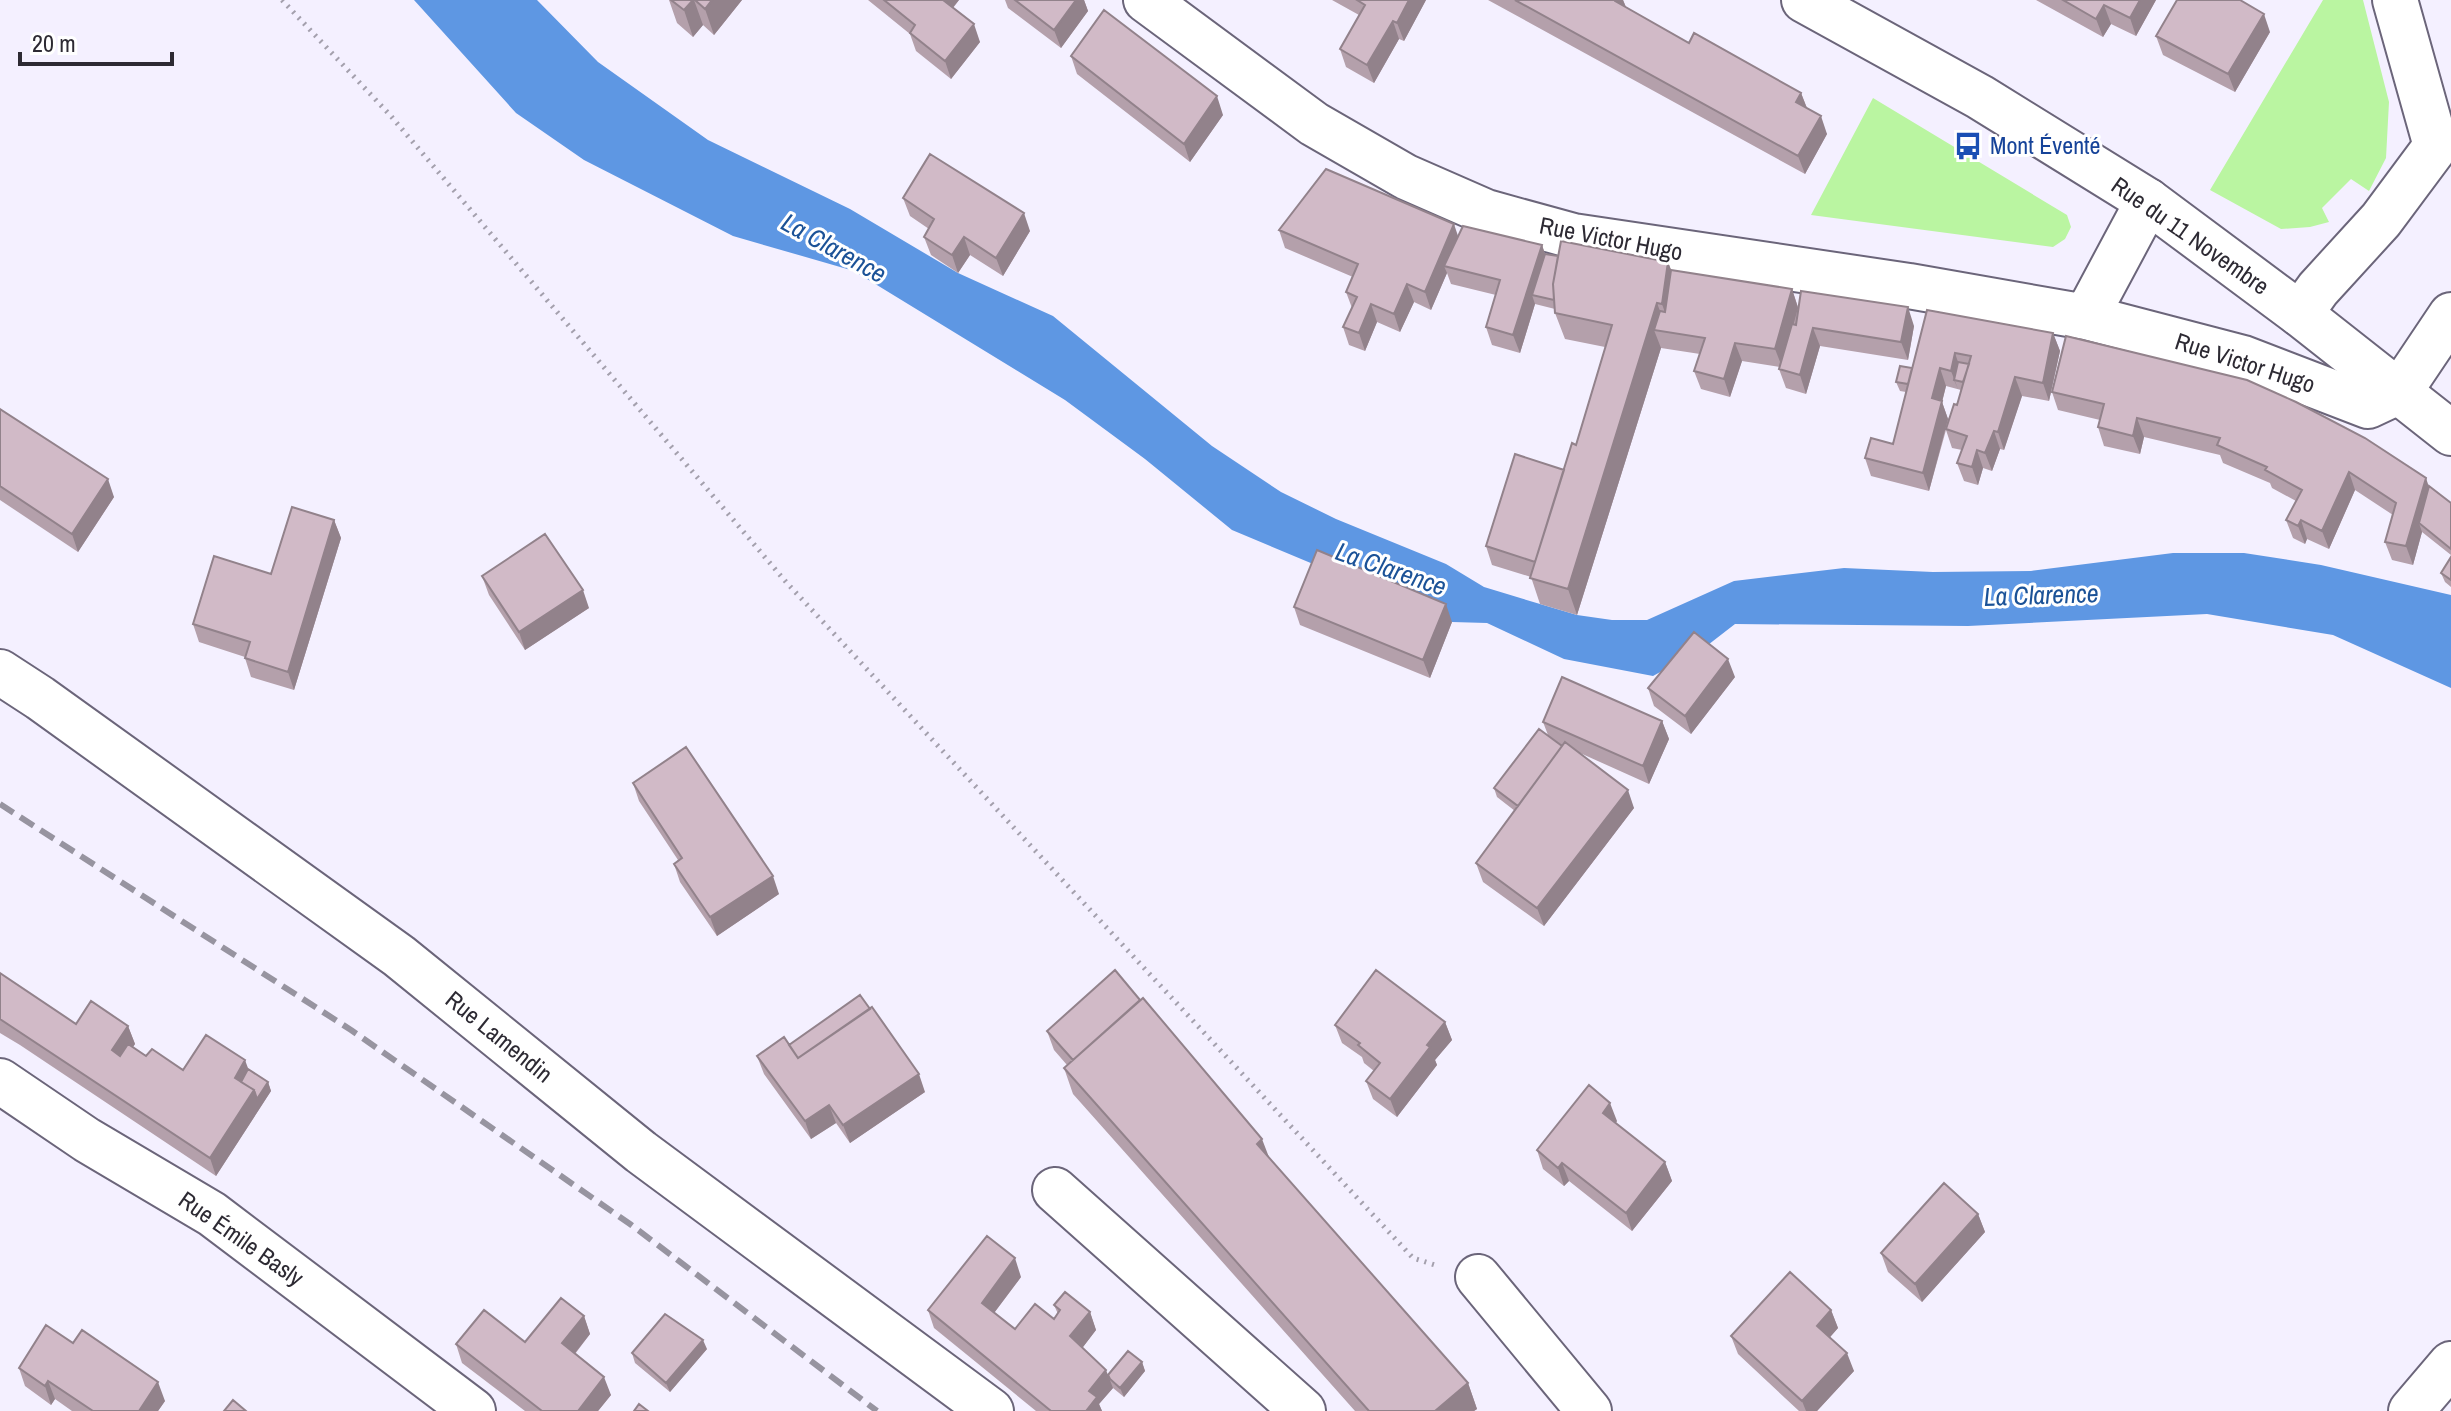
<svg xmlns="http://www.w3.org/2000/svg" width="2451" height="1411" viewBox="0 0 2451 1411" font-family="'Archivo Narrow',sans-serif">
<style>
.green{fill:#baf5a1}
.water{fill:#5e97e3}
.lines{fill:none;stroke-linecap:round;stroke-linejoin:round}
.minor-casing{stroke:#6b657a;stroke-width:48}
.major-casing{stroke:#6b657a;stroke-width:48}
.path{stroke:#a4a0ad;stroke-width:5;stroke-dasharray:2 6;stroke-linecap:butt}
.minor{stroke:#fff;stroke-width:44}
.major{stroke:#fff;stroke-width:44}
.rail{stroke:#9794a0;stroke-width:6;stroke-dasharray:16 8;stroke-linecap:butt}
.wall{fill:#b4a0ab;fill-rule:evenodd}
.shaded-wall{fill:#92828b}
.building{fill:#d1bac7;stroke:#92828b;stroke-width:2}
.labels{text-anchor:middle;stroke-width:6;stroke-linejoin:round;paint-order:stroke}
.transit-label{font-size:24px;fill:#164399;stroke:#fff;text-anchor:start}
.street-label{font-size:24px;fill:#2d2a33;stroke:#fff}
.water-label{font-size:26px;font-style:italic;fill:#1b5297;stroke:#fff}
</style>
<rect width="100%" height="100%" fill="#f4f0ff"/>
<path class="green" d="M2323,0H2363L2389,102L2386,158L2369,191L2351,179L2322,208L2329,222L2310,227L2281,229L2210,190Z
M1873,98L2067,215L2071,227L2065,239L2053,247L1811,215Z"/>
<path class="water" d="M414,0H537L598,62L708,140L850,209L958,273L1053,316L1212,446L1281,492L1336,519L1446,564L1484,587L1540,604L1577,615L1612,620H1647L1734,581L1844,568L1933,572L2031,571L2173,553H2244L2321,565L2451,595V688L2333,635L2207,614L1968,626L1735,624L1704,648L1653,676L1564,659L1487,623L1452,622L1232,530L1145,459L1065,400L854,271L733,236L584,160L516,113Z"/>
<g class="lines">
<defs>
<path id="minor" d="M1146,0L1314,124L1406,177L1486,212L1573,236L1909,286L2086,317L2243,358L2368,406L2400,391L2451,315
M2395,0L2436,146
M2300,314L2318,289L2381,220L2436,146
M2086,317L2148,201
M0,672L40,698L399,956L641,1152L991,1411
M0,1081L87,1140L212,1214L473,1411
M1055,1190L1303,1411
M1478,1277L1589,1411
M2411,1411L2451,1364"/>
<path id="major" d="M1804,0L1980,97L2148,201L2300,314L2451,433"/>
</defs>
<use href="#minor" class="minor-casing"/>
<use href="#major" class="major-casing"/>
<path class="path" d="M282,0L390,115L786,582L1413,1258L1435,1265"/>
<use href="#minor" class="minor"/>
<use href="#major" class="major"/>
<path class="rail" d="M0,804L351,1030L630,1224L877,1411"/>
</g>
<path class="wall" d="M669,0H742L714,35L703,25L693,37L677,23Z
M868,0H959L953,8L980,42L951,79L916,51L910,34Z
M1005,0H1084L1088,11L1061,48L1008,8Z
M1332,0H1426L1404,41L1399,39L1374,83L1346,67L1340,49L1359,15Z
M1488,0H1623L1626,7L1689,43L1801,93L1807,108L1827,134L1805,174Z
M2036,0H2156L2136,36L2111,24L2103,37Z
M2270,32L2235,92L2163,55L2156,36Z
M1071,56L1223,115L1190,162L1077,74Z
M903,198L1030,231L1003,276L970,255L958,273L931,255L924,237L929,229L910,216Z
M1279,230L1458,236L1542,245L1545,254L1558,256L1668,262L1671,270L1792,289L1798,307L1914,326L1908,360L1820,346L1806,394L1786,388L1779,369L1780,367L1742,361L1730,397L1701,389L1694,371L1700,354L1661,348L1577,615L1540,604L1531,577L1492,565L1486,546L1564,470L1576,445L1605,347L1565,339L1555,313V309L1535,304L1520,353L1492,345L1486,327L1496,295L1451,284L1447,273L1431,310L1414,302L1400,332L1377,322L1365,351L1349,345L1343,327L1352,308L1346,292L1353,277L1285,248Z
M1927,310L2053,333L2060,351L2049,401L2022,396L2004,450L2000,449L1992,471L1983,468L1978,485L1964,481L1957,463L1962,450L1952,448L1946,430L1929,491L1871,476L1865,458L1893,444L1906,392L1900,391L1896,382L1912,368ZM1946,386L1961,390L1957,405L1948,419L1942,402Z
M2066,336L2429,486L2451,503V555L2422,532L2413,565L2392,560L2385,542L2393,515L2355,490L2329,549L2307,539L2305,544L2293,538L2286,520L2296,501L2272,488L2270,483L2223,463L2220,455L2144,437L2140,454L2104,446L2098,427L2100,420L2058,410L2052,392Z
M0,409L114,497L78,552L0,500Z
M334,520L341,538L294,690L251,677L245,658V657L199,642L193,624L271,574Z
M2451,557V587L2445,582L2441,573Z
M482,576L589,608L525,650L489,595Z
M1294,607L1452,622L1430,678L1300,625Z
M1735,677L1691,734L1654,706L1648,688Z
M1662,721L1669,739L1649,784L1580,753L1634,808L1544,926L1483,882L1476,863L1515,811L1497,797L1494,788L1548,735L1543,722Z
M633,783L779,894L717,936L680,882L674,864L678,860L639,801Z
M0,973L76,1024L128,1026L135,1044L133,1047L146,1056L183,1070L248,1069L268,1082L271,1091L216,1176L20,1045L0,1033Z
M1445,1022L1452,1040L1435,1060L1437,1065L1397,1117L1373,1099L1366,1081L1374,1071L1364,1063L1362,1057L1342,1043L1335,1025Z
M1047,1031L1269,1158L1468,1383L1477,1409L1474,1411H1355L1073,1094L1064,1068L1067,1065L1054,1050Z
M789,1045L925,1092L850,1143L836,1123L811,1139L764,1074L757,1056Z
M1617,1121L1616,1123L1665,1162L1672,1181L1632,1231L1569,1181L1564,1186L1543,1169L1537,1150Z
M1978,1214L1985,1232L1922,1302L1888,1272L1881,1253Z
M1021,1277L994,1313L1015,1329L1054,1319L1058,1314L1054,1305L1090,1312L1096,1330L1082,1348L1108,1375L1142,1362L1145,1371L1124,1397L1113,1388L1099,1404L1102,1411H1036L934,1328L928,1310Z
M1831,1310L1838,1328L1830,1337L1854,1371L1817,1411H1799L1738,1354L1731,1336Z
M584,1316L590,1334L575,1354L611,1395L598,1411H525L462,1363L456,1344L525,1342Z
M73,1343L165,1401L158,1411H72L55,1399L51,1405L25,1386L19,1368Z
M707,1349L670,1392L635,1363L632,1353Z"/>
<path class="shaded-wall" d="M693,0H694L703,25L693,37L684,10Z
M712,0H742L714,35L705,9Z
M940,0H959L946,16Z
M1076,0H1084L1088,11L1061,48L1054,30Z
M1409,0H1426L1404,41L1397,23Z
M1615,0H1623L1627,10L1615,1Z
M2140,0H2156L2136,36L2130,18Z
M2104,5L2111,24L2103,37L2096,19Z
M2264,14L2270,32L2235,92L2228,74Z
M1393,21L1399,39L1374,83L1367,65Z
M974,24L980,42L951,79L945,61Z
M1801,93L1808,111L1796,102Z
M1217,96L1223,115L1190,162L1184,144Z
M1821,116L1827,134L1805,174L1798,156Z
M1024,213L1030,231L1003,276L996,258Z
M1454,224L1460,242L1444,266L1447,273L1431,310L1425,292Z
M964,237L970,255L958,273L952,255Z
M1542,245L1548,263L1532,295L1535,304L1520,353L1513,335Z
M1668,262L1678,288L1671,330L1662,304Z
M1407,284L1414,302L1400,332L1394,314Z
M1792,289L1798,308L1782,367L1775,349Z
M1657,303L1667,330H1654L1661,348L1577,615L1568,589Z
M1371,304L1377,322L1365,351L1359,333Z
M1908,307L1914,326L1908,360L1901,342Z
M1813,328L1820,346L1806,394L1800,375Z
M2053,333L2060,351L2049,401L2043,383Z
M1735,343L1742,361L1730,397L1724,379Z
M1955,353L1961,371L1954,380L1958,389L1951,371Z
M1940,368L1946,386L1942,402L1948,419L1929,491L1923,473L1932,398Z
M2015,377L2022,396L2004,450L1998,432Z
M2137,418L2144,437L2140,454L2133,436Z
M1994,431L2000,449L1992,471L1985,453Z
M1977,450L1983,468L1978,485L1972,467Z
M2349,472L2355,490L2329,549L2322,531Z
M2426,478L2432,496L2419,523L2422,532L2413,565L2406,546Z
M108,479L114,497L78,552L72,534Z
M334,520L341,538L294,690L288,672Z
M2301,520L2307,539L2305,544L2298,526Z
M583,590L589,608L525,650L519,632Z
M1446,604L1452,622L1430,678L1423,660Z
M1728,659L1735,677L1691,734L1685,716Z
M1662,721L1669,739L1649,784L1643,766Z
M1628,790L1634,808L1544,926L1537,908Z
M773,876L779,894L717,936L710,917Z
M1445,1022L1452,1040L1435,1060L1437,1065L1397,1117L1390,1099L1427,1045Z
M128,1026L135,1044L118,1068L112,1050Z
M245,1060L252,1079L244,1091L235,1078Z
M919,1074L925,1092L850,1143L843,1125Z
M268,1082L271,1091L216,1176L210,1158L254,1090Z
M1610,1103L1617,1121L1610,1131L1603,1113Z
M829,1105L836,1123L811,1139L805,1121Z
M1262,1139L1272,1165L1257,1144Z
M1665,1162L1672,1181L1632,1231L1626,1213Z
M1562,1163L1569,1181L1564,1186L1558,1168Z
M1978,1214L1985,1232L1922,1302L1915,1284Z
M1015,1258L1021,1277L988,1321L982,1303Z
M1831,1310L1838,1328L1824,1344L1817,1326Z
M1090,1312L1096,1330L1077,1355L1070,1336Z
M584,1316L590,1334L568,1362L562,1343Z
M703,1340L707,1349L670,1392L666,1383Z
M1847,1353L1854,1371L1817,1411H1806L1802,1401Z
M1142,1362L1145,1371L1124,1397L1120,1388Z
M1106,1370L1113,1388L1099,1404L1102,1411H1086L1089,1391Z
M604,1377L611,1395L598,1411H578Z
M48,1381L55,1399L51,1405L45,1386Z
M158,1382L165,1401L158,1411H139Z
M1468,1383L1477,1409L1474,1411H1435Z"/>
<path class="building" d="M671,0H693L684,10Z
M695,0H712L705,9Z
M884,0H943L974,24L945,61L910,33L915,25Z
M1015,0H1076L1054,30Z
M1357,0H1409L1397,23L1393,21L1367,65L1340,49L1365,5Z
M1515,0H1615V1L1689,43L1694,33L1801,93L1796,102L1821,116L1798,156Z
M2063,0H2140L2130,18L2104,5L2096,19Z
M2177,0H2240L2264,14L2228,74L2156,36Z
M1104,10L1217,96L1184,144L1071,56Z
M930,154L1024,213L996,258L964,237L952,255L924,237L934,219L903,198Z
M1326,169L1454,224L1425,292L1407,284L1394,314L1371,304L1359,333L1343,327L1357,297L1346,292L1358,264L1279,230Z
M1463,226L1542,245L1513,335L1486,327L1500,280L1444,266Z
M1561,241L1668,262L1662,304L1657,303L1568,589L1530,578L1572,443L1576,445L1612,325L1555,313L1553,284Z
M1545,254L1558,256L1553,284L1554,300L1532,295Z
M1671,270L1792,289L1775,349L1735,343L1724,379L1694,371L1705,338L1654,330L1660,311L1665,312Z
M1801,291L1908,307L1901,342L1813,328L1800,375L1779,369L1792,324L1796,325Z
M1927,310L2053,333L2043,383L2015,377L1998,432L1994,431L1985,453L1977,450L1972,467L1957,463L1967,436L1946,429L1954,404L1957,405L1971,356L1955,353L1951,371L1940,368L1932,398L1942,401L1923,473L1865,458L1871,438L1893,444Z
M2066,336L2247,380L2296,402L2365,438L2426,478L2406,546L2385,542L2396,503L2349,472L2322,531L2301,520L2298,526L2286,520L2302,490L2265,470L2267,467L2217,445L2220,438L2137,418L2133,436L2098,427L2104,404L2052,392Z
M1958,362L1969,364L1963,382L1954,380Z
M1900,366L1912,368L1908,384L1896,382Z
M0,409L108,479L72,534L0,486Z
M1515,454L1564,470L1535,562L1486,546Z
M2429,486L2451,503V549L2419,523Z
M292,507L334,520L288,672L245,658L250,642L193,624L214,556L271,574Z
M545,534L583,590L519,632L482,576Z
M1317,550L1446,604L1423,660L1294,607Z
M2451,557V580L2441,573Z
M1694,632L1728,659L1685,716L1648,688Z
M1562,677L1662,721L1643,766L1543,722Z
M1539,729L1562,746L1518,806L1494,788Z
M1565,742L1628,790L1537,908L1476,863Z
M686,747L773,876L710,917L674,864L682,858L633,783Z
M1115,970L1140,1000L1073,1060L1047,1031Z
M1376,970L1445,1022L1427,1045L1430,1047L1390,1099L1366,1081L1380,1063L1358,1045L1360,1043L1335,1025Z
M0,973L76,1024L91,1001L128,1026L112,1050L120,1056L128,1044L146,1056L152,1049L183,1070L206,1035L245,1060L235,1078L254,1090L210,1158L0,1019Z
M860,995L870,1009L798,1058L789,1045Z
M1143,998L1262,1139L1257,1144L1468,1383L1435,1411H1369L1064,1068Z
M872,1007L919,1074L843,1125L829,1105L805,1121L757,1056L784,1037L798,1058Z
M248,1069L268,1082L257,1099L254,1090L241,1082Z
M1589,1085L1610,1103L1603,1113L1665,1162L1626,1213L1562,1163L1558,1168L1537,1150Z
M1944,1183L1978,1214L1915,1284L1881,1253Z
M987,1236L1015,1258L982,1303L1015,1329L1035,1304L1054,1319L1060,1310L1054,1305L1065,1292L1090,1312L1070,1336L1106,1370L1089,1391L1097,1397L1086,1411H1051L928,1310Z
M1790,1272L1831,1310L1817,1326L1847,1353L1802,1401L1731,1336Z
M561,1298L584,1316L562,1343L604,1377L578,1411H542L456,1344L484,1310L525,1342Z
M665,1314L703,1340L666,1383L632,1353Z
M46,1325L73,1343L82,1330L158,1382L139,1411H93L48,1381L45,1386L19,1368Z
M1128,1351L1142,1362L1120,1388L1110,1379L1108,1375Z
M233,1400L246,1411H224Z
M639,1404L648,1411H634Z"/>
<defs>
<symbol id="bus-bare" viewBox="-9 -9 18 18"><path d="M-5-6H5V4H4V6H2V4H-2V6H-4V4H-5ZM-3.5-4V0h7V-4ZM-3.5 1.2v1.5H-2V1.2ZM2 1.2v1.5H3.5V1.2Z" fill="#1a4fb4" stroke="#fff" stroke-width="2.5" paint-order="stroke"/></symbol>
</defs>
<g fill-rule="evenodd">
<use href="#bus-bare" x="1948" y="126" width="40" height="40"/>
</g>
<g class="labels">
<g class="transit-label">
<text x="1990" y="154">Mont Éventé</text>
</g>
<g class="street-label">
<text transform="translate(2190 236) rotate(35)" y="8">Rue du 11 Novembre</text>
<text transform="translate(1611 239) rotate(11)" y="8">Rue Victor Hugo</text>
<text transform="translate(2245 363) rotate(18)" y="8">Rue Victor Hugo</text>
<text transform="translate(499 1037) rotate(39)" y="8">Rue Lamendin</text>
<text transform="translate(241 1239) rotate(35)" y="8">Rue Émile Basly</text>
</g>
<g class="water-label">
<text transform="translate(834 248) rotate(29)" y="9">La Clarence</text>
<text transform="translate(1391 569) rotate(19)" y="9">La Clarence</text>
<text transform="translate(2041 595) rotate(-2)" y="9">La Clarence</text>
</g>
</g>
<path d="M20 52v12h152v-12" fill="none" stroke="#2d2a33" stroke-width="4"/>
<text x="32" y="52" font-size="24" fill="#2d2a33" stroke="#ffffff" stroke-width="6" paint-order="stroke">20 m</text>
</svg>
